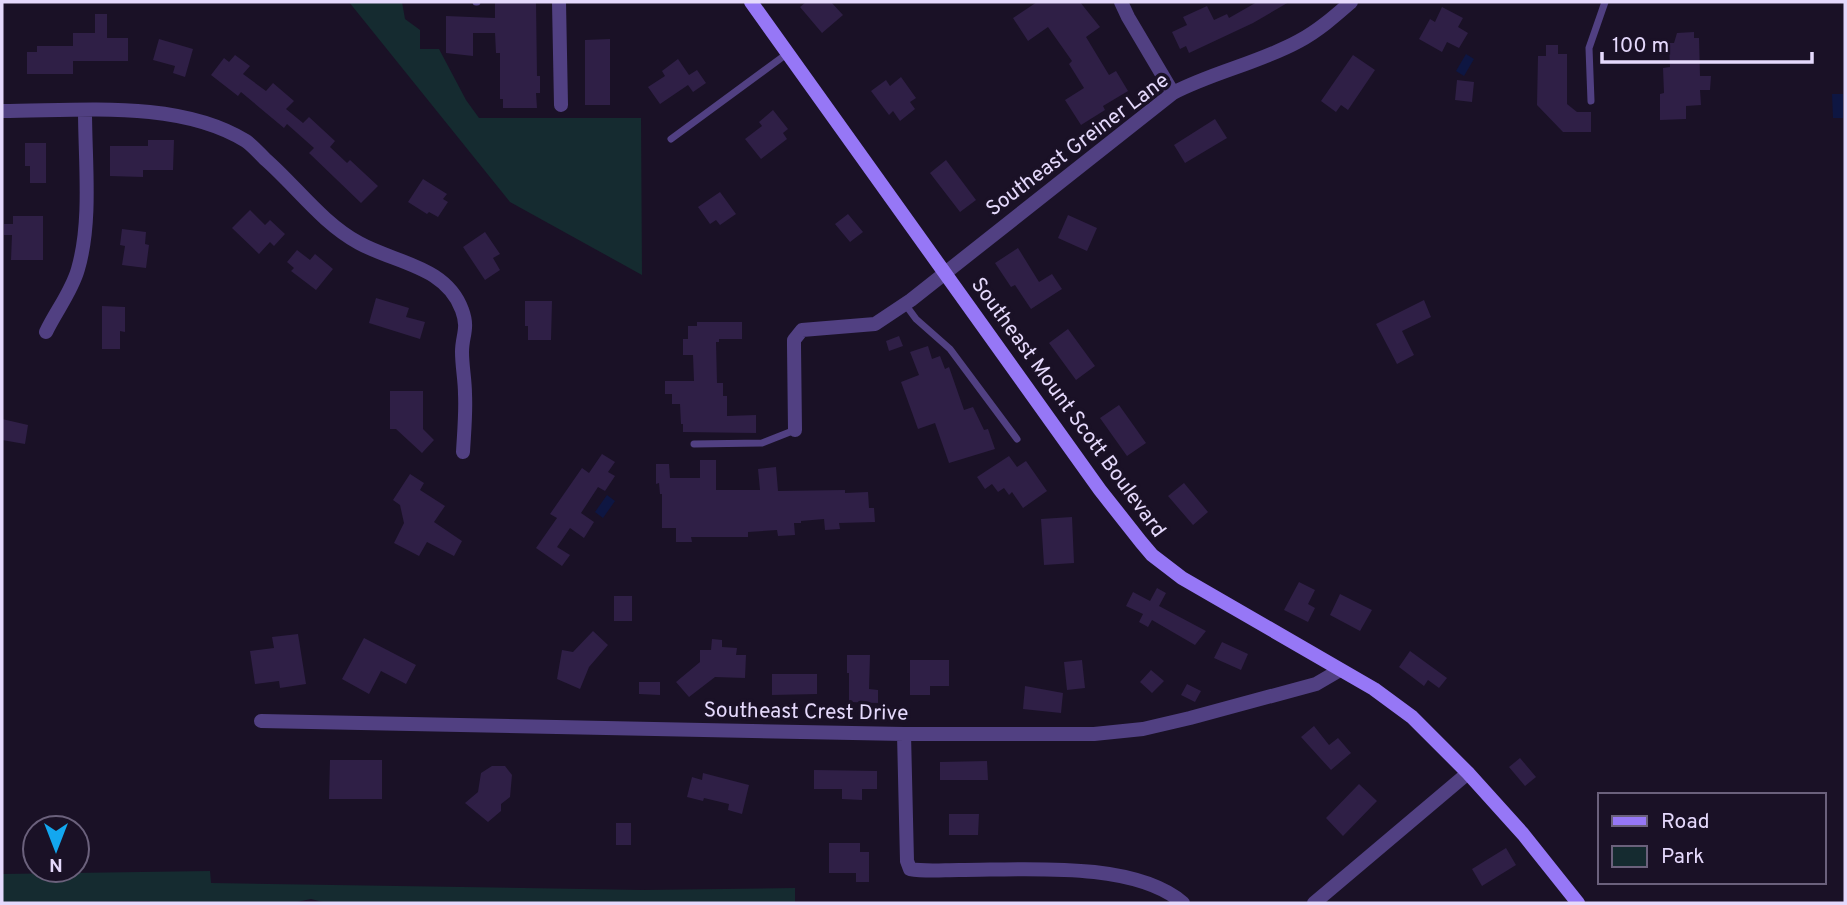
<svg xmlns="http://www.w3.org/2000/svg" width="1847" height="905" viewBox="0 0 1847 905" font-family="Overpass,sans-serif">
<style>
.green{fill:#152b30}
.water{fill:#0e1642}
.building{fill:#2f1f46}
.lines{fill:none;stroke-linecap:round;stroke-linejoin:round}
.lane{stroke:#514082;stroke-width:7}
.street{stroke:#514082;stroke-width:14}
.secondary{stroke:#9677f6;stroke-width:14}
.labels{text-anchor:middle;stroke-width:7;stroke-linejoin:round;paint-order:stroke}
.street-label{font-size:21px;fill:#e5d9fc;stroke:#1a1126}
</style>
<rect width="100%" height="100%" fill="#1a1126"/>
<path class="green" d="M349,2H402L405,19L420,30V49H439L466,100L479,118H641L642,275L510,202Z
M210,871L211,883L643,890L795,888V903H327L311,899L292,903H150V901L2,903V874Z"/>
<path class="water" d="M1466,54L1474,59L1464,76L1456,71Z
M1832,94H1843V118H1833Z
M607,495L615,501L603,518L595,512Z"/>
<path class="building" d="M495,2H536L537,76H540V93H536L537,108H503V99H500V53H496L495,33H473V56L446,53V16L495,18Z
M806,2H831L843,15L822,33L800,7Z
M1037,2H1080L1100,27L1086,37L1109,75L1116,71L1128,91L1103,106L1105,110L1081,125L1065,100L1084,88L1069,64L1072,61L1048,27L1028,41L1013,18Z
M1257,2H1289L1253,23L1189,53L1186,46L1180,49L1172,32L1187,25L1183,17L1207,6L1214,20L1227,14L1229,18Z
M1442,7L1463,18L1458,27L1468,33L1459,48L1447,42L1442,52L1419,39L1430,19L1435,22Z
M95,14H107V38H128V61H73V74H27V52H37V46H73V33H95Z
M1694,32V38H1699L1700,76H1711L1710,90H1700L1701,105L1686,106V119L1660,120V94L1664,93L1663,68L1670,67L1669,43H1674L1677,33Z
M159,39L193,49L185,77L173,73L175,66L153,60Z
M610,39V105H585V40Z
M1546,45H1558V54H1567V104L1577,112H1591V132H1563L1537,105L1538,56H1546Z
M235,55L250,66L243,74L266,91L273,83L294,101L286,109L303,123L309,117L335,141L330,147L347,163L350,160L378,186L361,203L309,153L314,148L287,124L284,128L241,92L238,96L211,75L224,58L229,62Z
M1353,55L1375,70L1348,110L1341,105L1336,112L1321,101Z
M678,59L689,75L697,70L706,83L693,92L688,85L660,104L648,87L665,76L662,71Z
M901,77L916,98L910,102L915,109L900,121L893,111L889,115L871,91L886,80L890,86Z
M1457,80L1474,82L1472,102L1455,100Z
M773,110L788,129L783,133L787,139L761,159L745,139L762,126L759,122Z
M1215,119L1227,138L1185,163L1174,145Z
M148,140H174L173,170H143V177L110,176V146H148Z
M25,143H46V183H30V166H25Z
M946,160L976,200L960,212L930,173Z
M423,179L447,194L443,199L448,202L438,217L429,212L427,214L408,202Z
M720,192L736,214L720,225L716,220L710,224L698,207Z
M250,210L265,225L270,220L285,234L274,246L270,242L259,254L232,228Z
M848,214L863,232L850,242L835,224Z
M1068,215L1097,228L1087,251L1058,238Z
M13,216H43V260H11L12,235H4V224H13Z
M122,229L146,232L145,244L149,245L146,268L122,265L125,246L120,245Z
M485,232L500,254L493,258L500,270L485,280L463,247Z
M1018,248L1039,282L1052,274L1062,289L1031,309L1015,285L1011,287L995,263Z
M297,250L310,260L315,254L333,269L316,290L291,271L294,268L287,262Z
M376,298L409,308L406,317L425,322L420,339L369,323Z
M1424,300L1431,317L1402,331L1414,355L1397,364L1376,324Z
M525,301H552L551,340H528V326H525Z
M102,306L125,307V332L120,331V349H102Z
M697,322H742V339H719V342H716L717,383H723V396H727V416L756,415V433L683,432V424H681L680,404H672V394H665V381H694L693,355H683V339H688V326H697Z
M1068,329L1095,366L1076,380L1049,343Z
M899,336L903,346L889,351L886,341Z
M928,346L932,359L940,356L945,369L949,367L964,410L973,407L984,430L988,429L995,449L949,463L935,423L918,429L901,382L919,375L910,352Z
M390,391H423V429L434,440L422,453L396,429H390Z
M1119,405L1146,443L1127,456L1100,418Z
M2,419L28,425L25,444L2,440Z
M602,454L615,462L608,472L615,476L605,491L598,487L581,513L594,522L584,538L570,528L557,547L570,555L562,566L536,548L557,518L550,514L582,468L589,473Z
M1009,456L1017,467L1026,461L1047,491L1023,508L1012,492L1009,495L1004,488L998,492L992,484L985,489L977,477Z
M700,460H716V490H760L758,469L776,467L778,491L845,490V493L868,492L869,508H874L875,522L839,523L840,529L825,530L824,519L801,521V523H794L795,535L778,536L777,530L748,532V537H691L692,542H676V528H662V494H660L659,483L656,484V464H669L670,478H700Z
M410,474L424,483L420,490L445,506L434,522L462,541L454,556L427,542L419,556L394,543L404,523L400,505L393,500Z
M1184,483L1208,512L1193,525L1168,496Z
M1072,517L1074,563L1044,565L1041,519Z
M1299,582L1315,590L1308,604L1315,608L1308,622L1284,610Z
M1157,588L1166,593L1159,606L1206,631L1195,645L1152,620L1148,627L1139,622L1143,614L1126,606L1133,592L1150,601Z
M1340,594L1372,610L1360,631L1330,615Z
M614,596H632V621H614Z
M593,631L608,645L589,667L580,689L557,679L562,650L573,652Z
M298,634L306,684L280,688L279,681L255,684L250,651L274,648L272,637Z
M364,638L416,665L406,684L381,671L369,694L342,679Z
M712,639L722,640V647L737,648L736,655H746L745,678L715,677L689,697L676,682L700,662V650H711Z
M1222,642L1248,654L1241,670L1214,658Z
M1410,651L1447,678L1439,688L1428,680L1424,686L1399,667Z
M847,655H870L869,689L878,690V703L849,702V673H847Z
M910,660H949V686H930V695H910Z
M1082,660L1085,688L1067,690L1064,662Z
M1151,670L1164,681L1152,693L1140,682Z
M772,674H817V694L772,695Z
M639,682H660V695L639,694Z
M1187,684L1201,691L1195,702L1181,695Z
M1025,686L1063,693L1061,713L1023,709Z
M1314,726L1329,745L1338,738L1351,753L1331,770L1301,737Z
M1520,758L1536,777L1525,786L1509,767Z
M330,760H382V799H329Z
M987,761L988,780H940V762Z
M492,766H505L512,775L510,797L501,804V811L488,822L465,803L478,792L481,773Z
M814,770L877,771V789H862V800L842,799V789H814Z
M703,773L749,785L742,814L728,810L729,804L704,798L703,801L687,797L692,777L702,780Z
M1359,784L1377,801L1343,836L1326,818Z
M949,814H979L978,835H949Z
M616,823H631V845H616Z
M829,843H860V852H869V882H856V873H829Z
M1506,848L1516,865L1482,886L1472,869Z"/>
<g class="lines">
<path class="lane" d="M476,2H477
M1591,101L1589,48L1605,2
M671,139L788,53
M905,304L916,319L950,349L1017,439
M694,444L762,443L795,430"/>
<path class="street" d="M559,2L561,105
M1121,2L1128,17L1173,93
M2,111C78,111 178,99 246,141C253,146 259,153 265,159C296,186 322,223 359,243C395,263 446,266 462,310C469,329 462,335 462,352C462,366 465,380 465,394C466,413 464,433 463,452
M46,332C56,311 72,291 78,269C92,221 85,161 85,111
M795,430L794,346V340L802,330L875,324L911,300L1173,93C1213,72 1259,63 1299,41C1318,31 1335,16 1351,2
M261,721L904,734H1094L1143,729L1190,718L1316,684L1340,670
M904,734L907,861L910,869C926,872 943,870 959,870C1022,870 1133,860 1183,903
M1314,903L1468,773"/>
<path class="secondary" d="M751,2L1100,490L1141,542L1152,555L1182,578L1374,689L1412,717L1468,773L1523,834L1578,903"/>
</g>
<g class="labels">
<g class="street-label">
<text transform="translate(1077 144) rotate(-37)" y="7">Southeast Greiner Lane</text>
<text transform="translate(1069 407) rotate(54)" y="7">Southeast Mount Scott Boulevard</text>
<text transform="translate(806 711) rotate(1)" y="7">Southeast Crest Drive</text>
</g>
</g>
<rect width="1847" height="905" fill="none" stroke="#e5d9fc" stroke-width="7"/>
<rect x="1598" y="793" width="228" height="91" fill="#1a1126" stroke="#6b617c" stroke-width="2"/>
<rect x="1612" y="816" width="35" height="10" fill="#9677f6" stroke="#6b617c" stroke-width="2"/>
<text x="1661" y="828" font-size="21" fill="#e5d9fc">Road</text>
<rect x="1612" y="846" width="35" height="21" fill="#152b30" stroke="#6b617c" stroke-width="2"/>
<text x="1661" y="863" font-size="21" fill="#e5d9fc">Park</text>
<g transform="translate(56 849) rotate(180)"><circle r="33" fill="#1a1126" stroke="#6b617c" stroke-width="2"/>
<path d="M0-5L12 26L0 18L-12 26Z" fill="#13a7ef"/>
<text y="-10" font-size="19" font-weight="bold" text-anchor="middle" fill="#e5d9fc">N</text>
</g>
<path d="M1602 52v10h210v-10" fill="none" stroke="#e5d9fc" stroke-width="3.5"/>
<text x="1612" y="52" font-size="21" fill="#e5d9fc" stroke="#1a1126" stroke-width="5" paint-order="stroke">100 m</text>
</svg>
